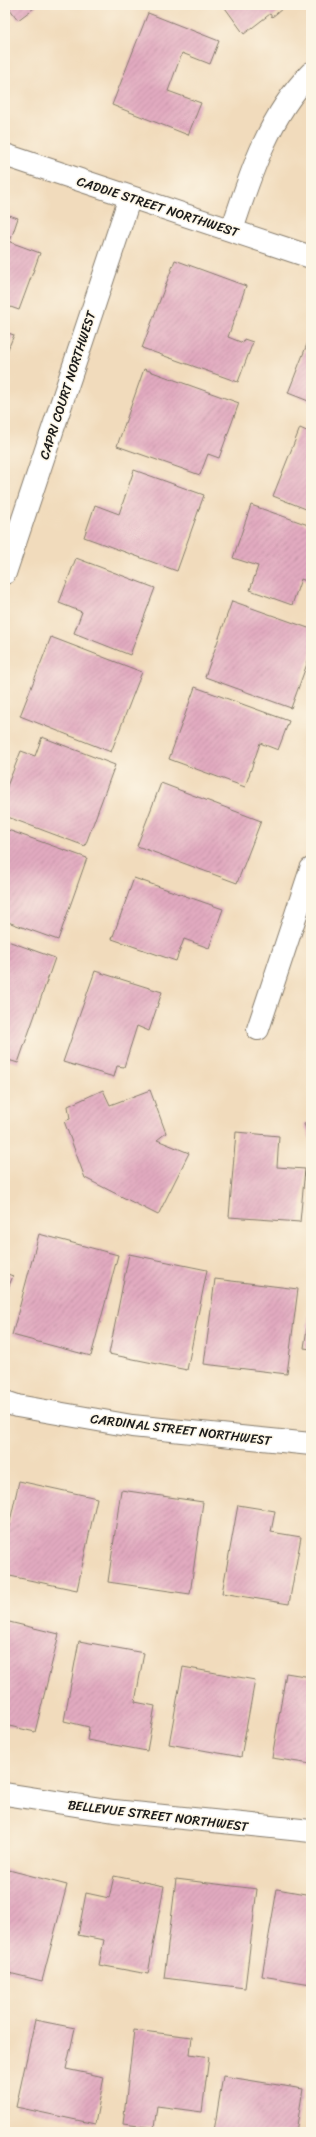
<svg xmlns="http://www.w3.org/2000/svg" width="316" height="2137" viewBox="0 0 316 2137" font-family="Sriracha,sans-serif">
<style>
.building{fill:url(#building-hatch)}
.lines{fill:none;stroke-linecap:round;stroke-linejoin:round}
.street-casing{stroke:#867c6c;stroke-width:24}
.street{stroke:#fff;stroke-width:22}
.labels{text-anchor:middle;stroke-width:3;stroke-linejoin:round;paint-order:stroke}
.street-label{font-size:13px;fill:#1c1c1c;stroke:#fcf5e5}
</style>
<defs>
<pattern id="building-hatch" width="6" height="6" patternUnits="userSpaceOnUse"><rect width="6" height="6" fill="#e2aac0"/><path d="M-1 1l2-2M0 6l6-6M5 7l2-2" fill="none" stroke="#c192a4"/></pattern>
</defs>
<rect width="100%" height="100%" fill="#fcf5e5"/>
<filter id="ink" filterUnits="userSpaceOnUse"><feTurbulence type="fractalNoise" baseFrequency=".025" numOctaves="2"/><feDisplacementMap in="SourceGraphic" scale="8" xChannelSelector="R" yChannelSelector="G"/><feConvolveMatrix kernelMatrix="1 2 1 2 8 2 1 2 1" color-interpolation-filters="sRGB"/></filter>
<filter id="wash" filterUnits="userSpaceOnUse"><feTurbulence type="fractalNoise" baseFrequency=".012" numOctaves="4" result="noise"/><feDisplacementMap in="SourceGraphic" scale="16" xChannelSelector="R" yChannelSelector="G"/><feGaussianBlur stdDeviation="0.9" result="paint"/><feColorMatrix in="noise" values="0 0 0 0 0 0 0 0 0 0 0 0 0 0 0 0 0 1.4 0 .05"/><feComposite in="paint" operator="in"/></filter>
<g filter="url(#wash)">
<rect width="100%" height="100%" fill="#f1dbbc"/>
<g id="blocks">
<path class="building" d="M7,5H38L18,20Z
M223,5H287L272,17L270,14L244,34Z
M148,13L219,41L210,64L182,53L168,91L201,103L188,135L112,105Z
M5,214L18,218L10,242L40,253L19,310L5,305Z
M175,260L246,286L228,337L243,343L244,339L253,342L238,382L142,348Z
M5,332L14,335L5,356Z
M311,334V402L288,393Z
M144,369L239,403L219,458L208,454L200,475L117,446Z
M300,428L311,433V511L273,496Z
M134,470L204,495L177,571L84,537L95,505L119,514Z
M251,505L311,526V583L301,579L292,605L250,590L258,566L233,558Z
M76,558L155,588L130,655L74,633L82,612L59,603Z
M232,601L311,629V653L291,708L205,677Z
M51,637L142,672L111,752L20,716Z
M195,687L289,721L278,750L260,743L245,787L169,759Z
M42,737L115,765L85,846L5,816V791L21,751L35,756Z
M161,783L261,821L237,883L137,846Z
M5,829L87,858L58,940L5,921Z
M134,878L223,909L209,948L184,939L176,961L112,939Z
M5,940L55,958L18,1063L5,1059Z
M95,971L162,992L149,1031L137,1026L124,1067L117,1066L114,1077L63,1062Z
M103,1090L110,1105L150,1090L166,1133L157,1140L189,1153L158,1215L85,1178L64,1121L70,1119L68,1106Z
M311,1121V1141L304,1124Z
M236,1132L279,1136L277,1167L305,1169L300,1222L229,1217Z
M39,1234L118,1255L91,1356L12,1335Z
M129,1254L207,1270L187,1370L109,1354Z
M5,1273L13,1276L5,1295Z
M215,1279L298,1289L287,1374L204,1364Z
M310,1308H311V1349L304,1348Z
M19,1481L97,1498L77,1590L5,1575V1544Z
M121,1490L203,1502L190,1594L108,1582Z
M238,1505L275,1511L271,1532L301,1537L289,1604L222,1593Z
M5,1621L59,1634L35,1732L5,1725Z
M79,1641L144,1653L135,1702L155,1706L147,1751L87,1740L89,1727L64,1721Z
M183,1667L255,1680L241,1757L169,1744Z
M286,1673L311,1677V1764L272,1758Z
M5,1869L67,1885L42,1981L5,1972Z
M114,1876L164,1886L148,1974L99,1965L104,1940L78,1935L86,1893L109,1898Z
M176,1879L257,1889L245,1988L164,1978Z
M277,1889L311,1895V1984L262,1976Z
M35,2020L75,2028L66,2069L104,2077L95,2124L16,2107Z
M134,2030L192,2037L190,2054L209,2057L202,2112L157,2106L154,2128L123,2124Z
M223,2076L303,2089L296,2132L214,2131Z"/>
</g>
</g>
<g filter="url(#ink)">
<use href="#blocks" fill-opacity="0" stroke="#867c6c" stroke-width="1"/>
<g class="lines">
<defs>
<path id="street" d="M5,155L311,257
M232,230C250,175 269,115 311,73
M5,573L130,197
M258,1029L311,869
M5,1402L17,1406L132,1426L311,1444
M5,1794L114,1811L311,1831"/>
</defs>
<use href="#street" class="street-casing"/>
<use href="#street" class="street"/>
</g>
</g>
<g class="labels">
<g class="street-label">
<text transform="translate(158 206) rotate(18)" y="5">CADDIE STREET NORTHWEST</text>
<text transform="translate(67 385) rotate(-72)" y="5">CAPRI COURT NORTHWEST</text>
<text transform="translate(181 1429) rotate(7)" y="5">CARDINAL STREET NORTHWEST</text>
<text transform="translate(158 1815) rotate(7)" y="5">BELLEVUE STREET NORTHWEST</text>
</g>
</g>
<rect width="316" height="2137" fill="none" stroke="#fcf5e5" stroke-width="20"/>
</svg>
